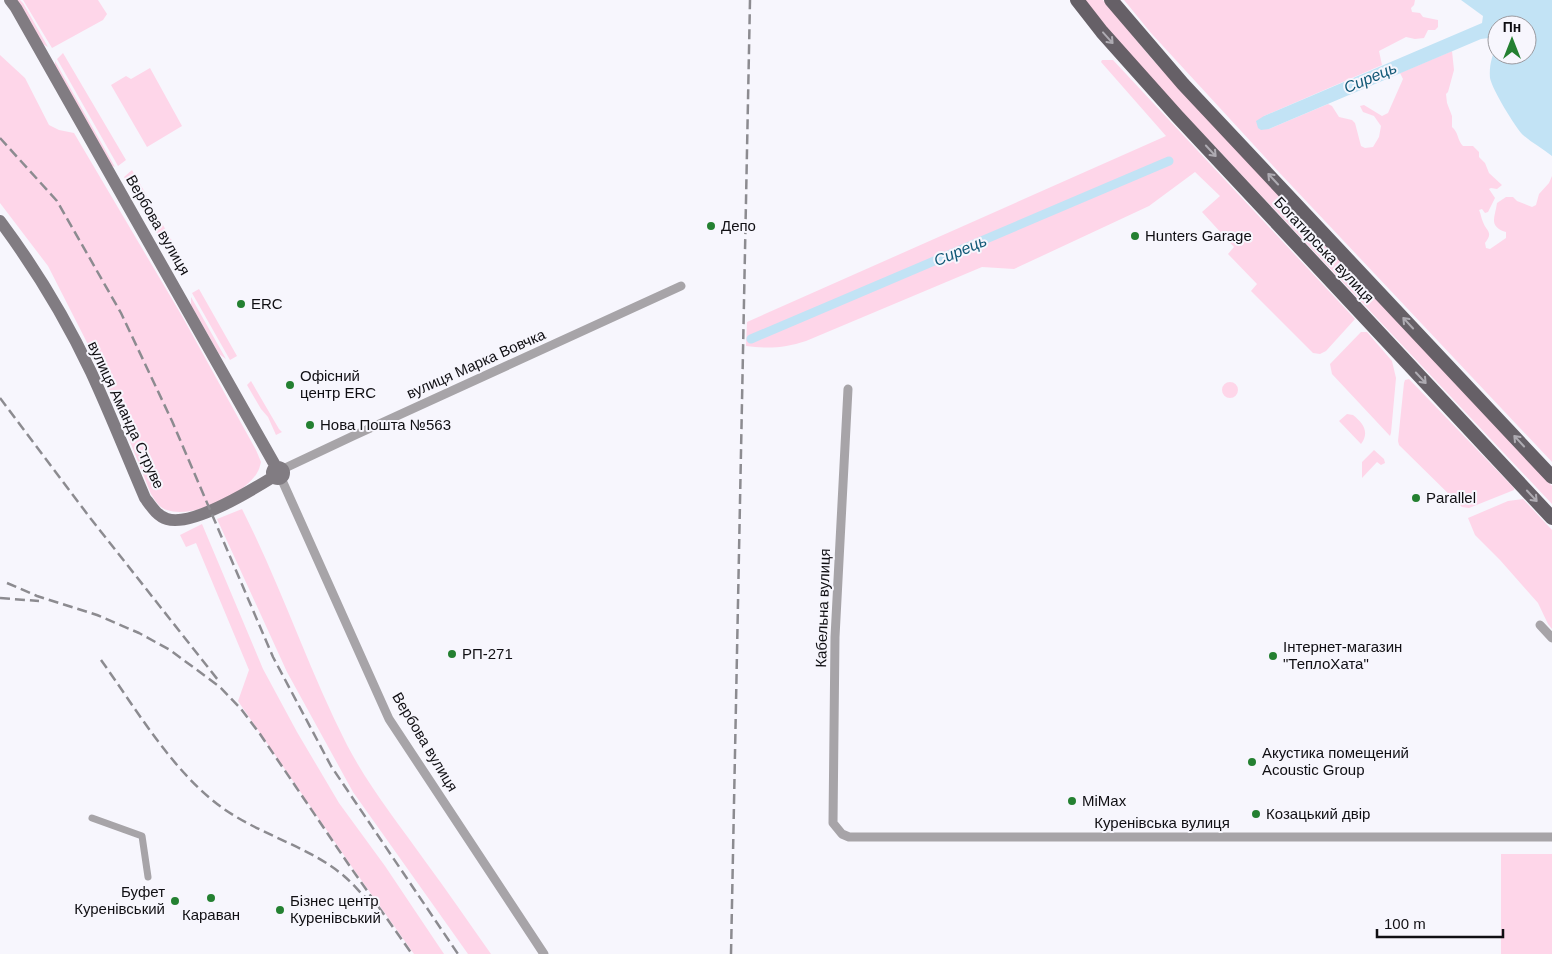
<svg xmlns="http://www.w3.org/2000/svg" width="1552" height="954" viewBox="0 0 1552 954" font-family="Helvetica,sans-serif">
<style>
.green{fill:#fed6e9}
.water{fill:#c2e3f5}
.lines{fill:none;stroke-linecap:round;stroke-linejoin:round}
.canal{stroke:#c2e3f5;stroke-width:9}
.pedestrian{stroke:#a7a4a8;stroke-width:7}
.minor{stroke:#a7a4a8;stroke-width:9}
.secondary{stroke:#817c82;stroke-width:12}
.primary{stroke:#666067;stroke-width:14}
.rail{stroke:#8c8b90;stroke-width:2.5;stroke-dasharray:10 5;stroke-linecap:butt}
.oneway{stroke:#aeabb2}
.poi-dot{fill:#248031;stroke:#f7f6fd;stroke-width:2}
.labels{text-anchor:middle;stroke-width:4;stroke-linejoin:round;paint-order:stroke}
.street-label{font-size:15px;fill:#100f13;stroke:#f7f6fd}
.poi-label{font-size:15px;fill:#100f13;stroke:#f7f6fd;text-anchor:start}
.water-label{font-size:16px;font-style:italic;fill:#125977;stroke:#f7f6fd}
</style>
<rect width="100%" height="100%" fill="#f7f6fd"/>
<path class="green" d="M15,0H20L23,3L48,47L41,43Z
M23,0H98L107,14L103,20L52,48Z
M1083,0H1103L1152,59L1552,486V504L1125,51Z
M1124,0H1415L1414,5L1411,8L1412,12L1420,13L1423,17L1438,20V27L1435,30H1428L1424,38L1415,39L1406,37L1379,51L1382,65L1264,116L1269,129L1328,104L1332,106L1339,117L1352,120L1355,123L1361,146L1365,148L1373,147L1379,137L1381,126L1374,116L1363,112L1360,106L1364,105L1382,116L1388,113L1403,79L1400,73L1452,51L1454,70L1448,92L1446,94L1447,103L1452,116V127C1459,133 1457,140 1463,146H1473L1479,152V157L1485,163L1489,173L1502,185L1497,189L1491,188L1489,189L1495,198L1488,212L1485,213L1482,209L1479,210C1481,214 1481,218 1483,222C1486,231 1494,232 1485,243L1486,248L1490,249L1506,238V232C1488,226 1495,218 1497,203L1506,197H1513L1517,201L1532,207L1536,205L1539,194L1549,183L1552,176V462L1275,168L1151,33Z
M63,53L126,160L118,166L57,59Z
M0,55L25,78L49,125L59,130L74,133L182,316L256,450L261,462C260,466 259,470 257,473C244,495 192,519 167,510C159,508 155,500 151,494L103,374L48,266L0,203Z
M1102,60H1113L1355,319L1326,351L1320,354L1313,353L1251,291L1257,284L1228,254L1234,247L1202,212L1220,196L1195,172L1149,206L1014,269L982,267L806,341C785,348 768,349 746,346L747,322L1166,136L1101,62Z
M55,61L115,167L110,165L55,67Z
M150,68L182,126L147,147L111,85L126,76L131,79Z
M132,170L147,196L138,200L124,177Z
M151,204L184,262L176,266L144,211Z
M199,289L237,356L230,360L192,293Z
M191,297L226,359L219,354L191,305Z
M1361,332H1367L1392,361L1396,378L1391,433L1390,436L1332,374L1330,364Z
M1409,379L1514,488V490L1469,508L1462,507L1399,445L1398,441L1404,383L1405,380Z
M251,381L279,429L282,432L276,435L268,417L261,409L247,385Z
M1222 390a8 8 0 1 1 16 0a8 8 0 1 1-16 0Z
M1347,414L1353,415C1363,423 1370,432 1361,444L1339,421Z
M1374,450L1384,459L1385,463L1381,465L1377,462L1362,478V462Z
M1523,499L1552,530V629L1548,624L1538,603L1500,560L1475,535L1468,518L1508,501Z
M242,509C281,586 308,668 347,745C369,787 398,823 425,861C448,892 469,923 491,954H468L353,792L287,672L217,519Z
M202,524L263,669L297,732L339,803L385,866L444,954H414L352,867L238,701L249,670L196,543L186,547L180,535Z
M1501,854H1552V954H1501Z"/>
<path class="water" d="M1461,0H1552V156C1543,149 1532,143 1523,135C1515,127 1492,89 1490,78C1489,66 1492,55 1497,45V55H1527V25H1497V37L1481,39L1269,129L1261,130L1258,128L1256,121L1264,116L1482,23L1483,16Z"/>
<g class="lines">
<path class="canal" d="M751,339L1169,161"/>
<path class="pedestrian" d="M92,818L142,836L148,877"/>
<path class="minor" d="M848,389L835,637L833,823L842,834L849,837H1552
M283,469L353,436L681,286
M281,478L389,719L544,954
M1540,625L1552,638"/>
<path class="secondary" d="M10,0L16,8L276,467
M0,221C35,268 66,319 91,372C110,413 127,456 145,498C151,506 157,516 167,519C192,527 252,490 273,477
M272 473a6 6 0 1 1 12 0a6 6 0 1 1-12 0Z"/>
<path class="primary" d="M1077,0L1102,32L1177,116L1552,518
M1111,0L1183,84L1552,477"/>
<path class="rail" d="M0,138L57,201L121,313L172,421L273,657L331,766L458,954
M0,398L91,519L218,680
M7,583L37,596L97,615L139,633L170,650L220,687L241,709L260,734L351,868L412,954
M0,598L39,601
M101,660C137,710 173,773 224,809C261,835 310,847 344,876C351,882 358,890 365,897
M731,954L750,0"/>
</g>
<defs><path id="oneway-shaft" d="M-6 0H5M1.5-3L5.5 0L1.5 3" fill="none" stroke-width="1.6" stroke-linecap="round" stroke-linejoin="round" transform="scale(1.25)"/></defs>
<g class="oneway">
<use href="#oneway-shaft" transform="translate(1108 38) rotate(48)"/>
<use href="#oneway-shaft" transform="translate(1211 151) rotate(47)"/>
<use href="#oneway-shaft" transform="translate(1273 179) rotate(-133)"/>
<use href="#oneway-shaft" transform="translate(1408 323) rotate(-133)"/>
<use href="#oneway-shaft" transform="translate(1421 378) rotate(47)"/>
<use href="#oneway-shaft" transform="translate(1519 441) rotate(-133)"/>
<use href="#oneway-shaft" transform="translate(1532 496) rotate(47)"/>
</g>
<g class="poi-dot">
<circle cx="711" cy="226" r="5"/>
<circle cx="1135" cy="236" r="5"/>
<circle cx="241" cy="304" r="5"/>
<circle cx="290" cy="385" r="5"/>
<circle cx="310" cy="425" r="5"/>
<circle cx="1416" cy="498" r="5"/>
<circle cx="452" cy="654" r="5"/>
<circle cx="1273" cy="656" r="5"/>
<circle cx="1252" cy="762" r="5"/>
<circle cx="1072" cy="801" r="5"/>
<circle cx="1256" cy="814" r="5"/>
<circle cx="211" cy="898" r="5"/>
<circle cx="175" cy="901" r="5"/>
<circle cx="280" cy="910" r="5"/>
</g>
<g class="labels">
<g class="street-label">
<text transform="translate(158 225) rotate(60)" y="5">Вербова вулиця</text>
<text transform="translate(1324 250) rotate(47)" y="5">Богатирська вулиця</text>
<text transform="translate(476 364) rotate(-24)" y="5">вулиця Марка Вовчка</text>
<text transform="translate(126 415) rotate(65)" y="5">вулиця Аманда Струве</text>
<text transform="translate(823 608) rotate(-88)" y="5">Кабельна вулиця</text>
<text transform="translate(425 742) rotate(59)" y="5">Вербова вулиця</text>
<text x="1162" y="828">Куренівська вулиця</text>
</g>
<g class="poi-label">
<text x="721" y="231">Депо</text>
<text x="1145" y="241">Hunters Garage</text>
<text x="251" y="309">ERC</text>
<text x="300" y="381">Офісний<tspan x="300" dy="17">центр ERC</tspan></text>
<text x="320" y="430">Нова Пошта №563</text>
<text x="1426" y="503">Parallel</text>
<text x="1283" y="652">Інтернет-магазин<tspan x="1283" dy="17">"ТеплоХата"</tspan></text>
<text x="462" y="659">РП-271</text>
<text x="1262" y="758">Акустика помещений<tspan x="1262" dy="17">Acoustic Group</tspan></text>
<text x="1082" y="806">MiMax</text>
<text x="1266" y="819">Козацький двір</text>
<text x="165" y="897" text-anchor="end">Буфет<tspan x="165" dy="17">Куренівський</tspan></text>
<text x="290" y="906">Бізнес центр<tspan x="290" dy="17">Куренівський</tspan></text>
<text x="211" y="920" text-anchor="middle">Караван</text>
</g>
<g class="water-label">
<text transform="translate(1370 77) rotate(-23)" y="6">Сирець</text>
<text transform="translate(960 250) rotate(-23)" y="6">Сирець</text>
</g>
</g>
<g transform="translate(1512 40)"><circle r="24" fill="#f7f6fd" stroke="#9b9a9f"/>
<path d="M0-4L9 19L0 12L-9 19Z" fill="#248031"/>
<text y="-8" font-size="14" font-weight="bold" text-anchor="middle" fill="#100f13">Пн</text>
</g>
<path d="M1377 929v8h126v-8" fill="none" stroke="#100f13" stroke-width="2.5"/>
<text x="1384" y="929" font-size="15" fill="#100f13" stroke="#f7f6fd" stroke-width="4" paint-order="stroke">100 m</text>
</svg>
